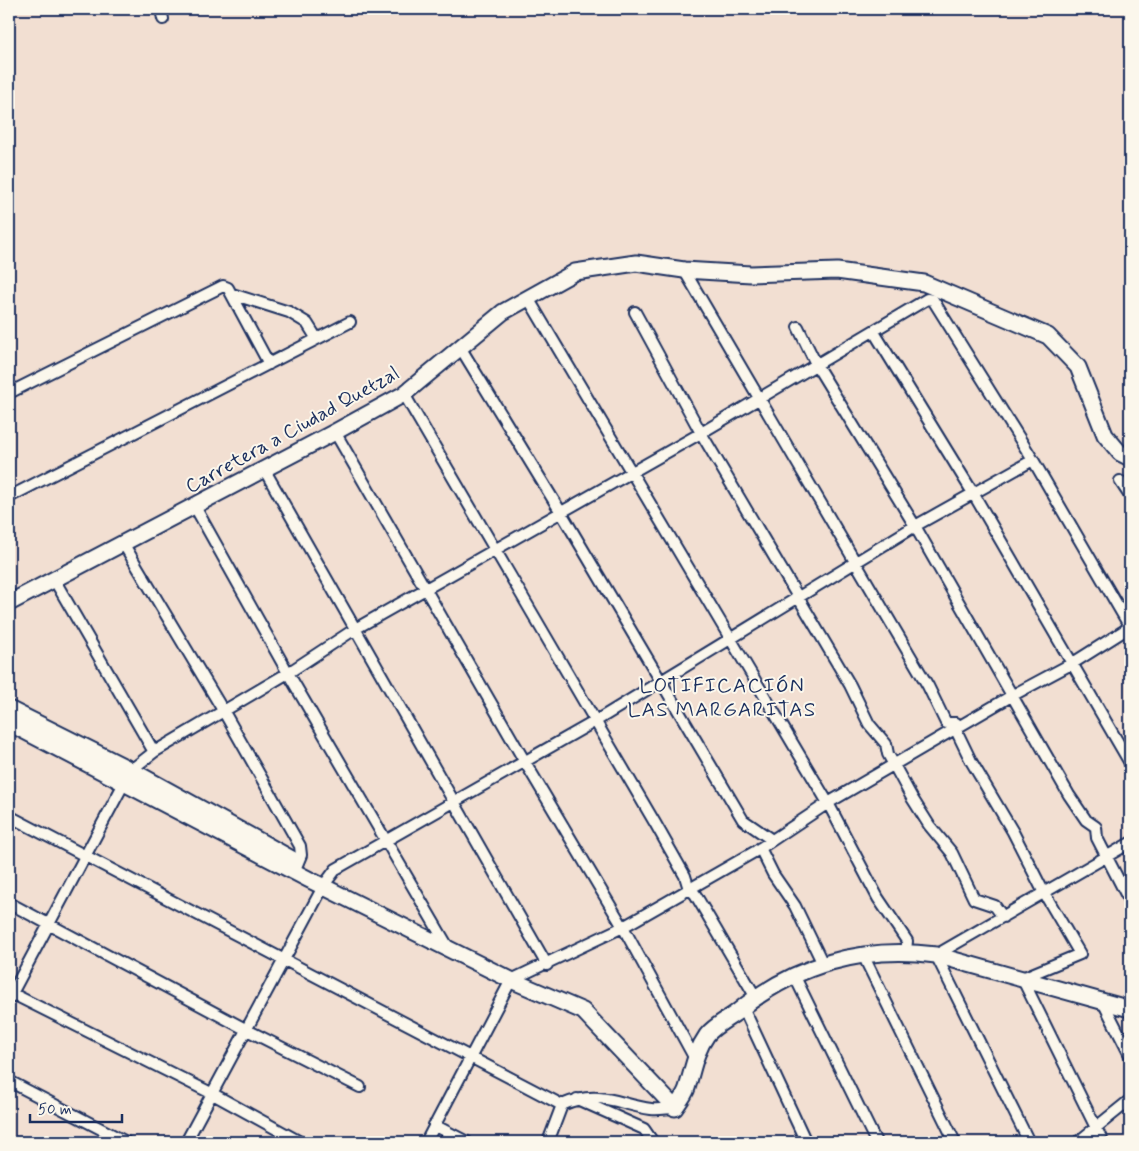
<svg xmlns="http://www.w3.org/2000/svg" width="1139" height="1151" viewBox="0 0 1139 1151" font-family="Mynerve,sans-serif">
<style>
.lines{fill:none;stroke-linecap:round;stroke-linejoin:round}
.street-casing{stroke:#1b2f5e;stroke-width:14}
.secondary-casing{stroke:#1b2f5e;stroke-width:19}
.street{stroke:#fbf7ec;stroke-width:10}
.secondary{stroke:#fbf7ec;stroke-width:15}
.labels{text-anchor:middle;stroke-width:4;stroke-linejoin:round;paint-order:stroke}
.street-label{font-size:20px;fill:#1b2f5e;stroke:#fbf7ec}
.neighbourhood-label{font-size:21px;letter-spacing:1px;fill:#1b2f5e;stroke:#fbf7ec}
</style>
<rect width="100%" height="100%" fill="#f2dfd2"/>
<filter id="ink" filterUnits="userSpaceOnUse"><feTurbulence type="fractalNoise" baseFrequency=".02" numOctaves="2"/><feDisplacementMap in="SourceGraphic" scale="10" xChannelSelector="R" yChannelSelector="G"/><feConvolveMatrix kernelMatrix="1 2 1 2 8 2 1 2 1" color-interpolation-filters="sRGB"/></filter>
<g filter="url(#ink)">
<g class="lines">
<defs>
<path id="street" d="M161,9L163,19
M684,270L928,686L946,723H956V730L971,761L1013,832L1043,891L1080,954L1022,978L1103,1142
M232,294L289,312L307,323L317,339
M528,298L828,803L878,898L907,941L906,951
M635,312L701,433L850,685L869,724L886,744L888,754L912,798L929,825L952,853L974,899L995,906L1003,917
M798,327L817,366L915,526L1069,795L1086,820L1096,827L1097,838L1130,902
M874,332L973,493L1130,763
M460,347L562,514L743,820L772,840
M9,393L223,286L228,288L269,364
M404,394L655,823L685,876L689,889L695,894L755,996
M335,432L525,762L623,927L694,1057
M264,469L547,965
M1120,481L1130,496
M9,497L350,322
M194,505L288,673L448,947
M123,543L224,712L300,846L301,855L294,872
M55,581L154,752
M9,816L562,1105
M760,848L773,874L795,906L823,964
M9,903L247,1030L360,1087
M863,955L955,1142
M794,975L876,1142
M9,992L213,1094L300,1142
M9,999L131,770L154,752L288,673L355,629L701,433L927,299L933,300L1033,460L1130,627
M1103,1002L1130,1055
M743,1007L806,1142
M9,1081L126,1142
M577,1099L644,1129L653,1142
M434,1125L467,1142
M186,1142L324,885L336,869L594,722L915,526L1033,460
M426,1142L511,980L623,927L756,851L828,803L1013,695L1073,663L1130,627
M548,1142L562,1105C598,1089 617,1104 651,1109C659,1110 668,1108 675,1108
M1029,1142L936,955L1130,843
M1078,1142L1130,1100"/>
<path id="secondary" d="M9,603L335,432L404,394L503,312L575,272L636,263L684,270L751,274L837,271L924,283L1048,336L1078,367L1105,435L1120,453L1130,458
M9,709L131,770L292,859
M9,723L308,879L511,980L583,1011L675,1108C679,1102 685,1095 687,1088C693,1069 695,1052 707,1035C714,1026 728,1019 737,1012C794,965 863,945 936,955L1130,1009"/>
</defs>
<use href="#street" class="street-casing"/>
<use href="#secondary" class="secondary-casing"/>
<use href="#street" class="street"/>
<use href="#secondary" class="secondary"/>
</g>
</g>
<g class="labels">
<g class="street-label">
<text transform="translate(292 429) rotate(-29)" y="7">Carretera a Ciudad Quetzal</text>
</g>
<g class="neighbourhood-label">
<text x="722" y="692">LOTIFICACIÓN<tspan x="722" dy="24">LAS MARGARITAS</tspan></text>
</g>
</g>
<rect width="1139" height="1151" fill="none" stroke="#fbf7ec" stroke-width="30"/>
<rect x="15" y="15" width="1109" height="1121" fill="none" stroke="#1b2f5e" stroke-width="2" filter="url(#ink)"/>
<path d="M30 1114v8h92v-8" fill="none" stroke="#1b2f5e" stroke-width="2.5"/>
<text x="38" y="1114" font-size="15" fill="#1b2f5e" stroke="#fbf7ec" stroke-width="4" paint-order="stroke">50 m</text>
</svg>
